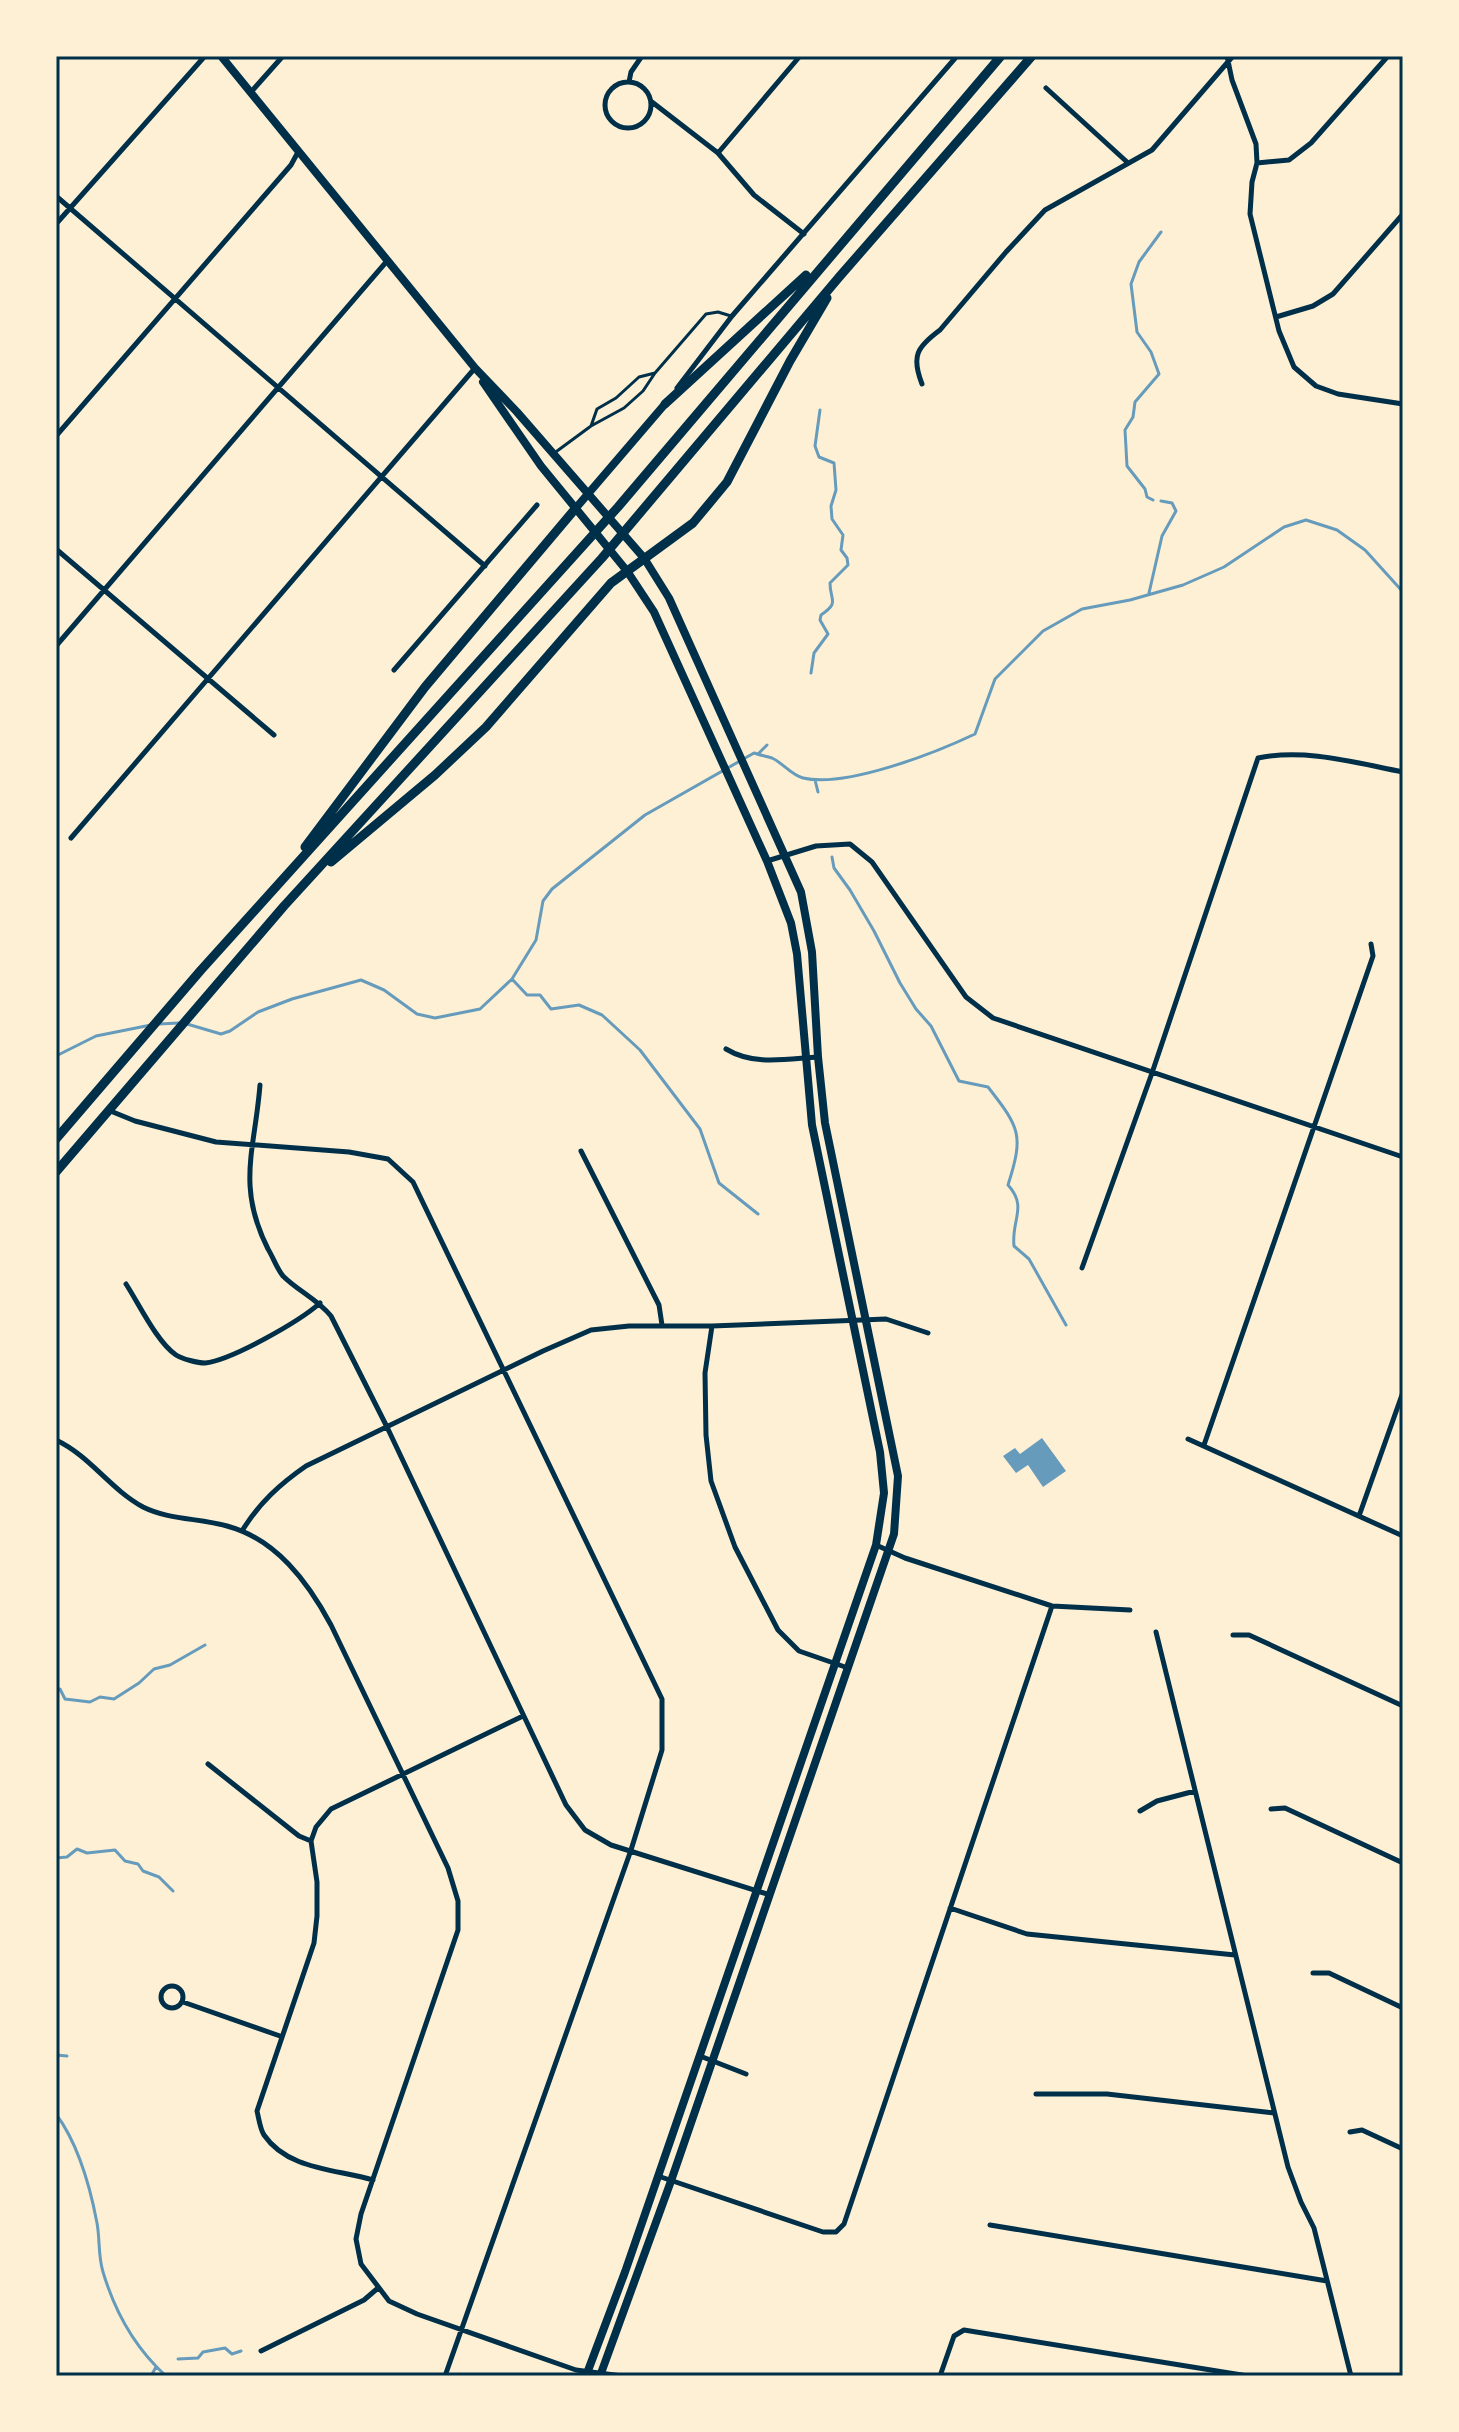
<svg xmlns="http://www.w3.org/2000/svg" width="1459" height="2432" viewBox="0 0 1459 2432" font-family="Karla,sans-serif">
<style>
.water{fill:#669bbc}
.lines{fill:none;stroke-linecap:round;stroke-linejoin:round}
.stream{stroke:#669bbc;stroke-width:3}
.service{stroke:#003049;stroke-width:3}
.minor{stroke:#003049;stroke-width:5}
.secondary{stroke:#003049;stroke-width:8}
.trunk{stroke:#003049;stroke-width:9}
.neatline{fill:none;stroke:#003049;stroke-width:3}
</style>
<rect width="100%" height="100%" fill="#fdf0d5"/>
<path class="water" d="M1042,1438L1066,1471L1043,1487L1028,1465L1016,1473L1003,1456L1015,1448L1020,1454Z"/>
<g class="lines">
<path class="stream" d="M1153,500L1147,497L1145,489L1127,466L1125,430L1133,417L1135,402L1159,374L1151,352L1137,332L1131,284L1139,262L1161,232
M1149,593L1162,536L1176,511L1172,503L1161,501
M811,673L814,653L828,634L820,620L821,615C840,602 830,601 830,583L848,565L847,558L841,550L843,535L832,519L831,506L836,490L834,463L819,457L815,446L820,410
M758,754L767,745
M815,780L818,792
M832,857L834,868L850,890L874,931L900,983L916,1009L931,1026L959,1081L988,1087C1020,1128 1024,1135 1008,1185C1028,1207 1011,1220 1014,1246L1029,1259L1066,1325
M512,979L527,995H540L551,1009L579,1005L602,1015L640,1050L700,1129L719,1183L758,1214
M159,1024L179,1023
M187,1024L221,1034L230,1031L258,1012L292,999L361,980L384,990L417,1014L435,1018L480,1009L512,979L536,940L543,901L552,889L645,815L754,753C759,755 766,756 772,758C783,763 791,775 803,778C846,788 935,753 975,734L995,679L1043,631L1082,609L1130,600L1183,585L1224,567L1284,527L1306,520L1337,530L1365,550L1403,592
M56,1056L96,1036L151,1025
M56,1692L60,1689L65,1699L90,1702L100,1697L114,1699L139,1683L154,1669L170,1665L205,1645
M56,1858L67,1857L77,1849L87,1853L115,1850L125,1861L138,1864L143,1871L159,1877L173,1891
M56,2055L67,2056
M56,2114C79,2145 90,2186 97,2223C100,2239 98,2256 103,2272C115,2312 135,2348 166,2376
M178,2359L198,2358L203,2352L225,2348L232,2354L241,2351
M151,2376L156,2367"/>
<path class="service" d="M591,426L597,409L616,398L639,377L655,373
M553,454L591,426L624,408L643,391L655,373L706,314L718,312L731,316"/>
<path class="minor" d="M800,56L718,153L754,195L804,234
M1227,56L1232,80L1256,144L1257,163L1252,182L1250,214L1279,331L1294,367L1316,386L1338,394L1403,404
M605 105a23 23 0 1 1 46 0a23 23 0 1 1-46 0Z
M629,82L631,72L642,56
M1046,88L1127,162
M251,92L283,56
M652,102L718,153
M1257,163L1289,160L1311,143L1388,56
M56,196L485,566
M56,224L205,56
M1276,317L1313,306L1333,294L1403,214
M922,384C911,356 917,347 940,330L1006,252L1045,210L1152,150L1233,56
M677,388L732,316L957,56
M56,436L291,165L298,152
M56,549L274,735
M56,646L387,261
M394,670L537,505
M71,838L475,368
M767,861L816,846L850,844L872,862L966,997L993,1018L1403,1157
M726,1049C754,1066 786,1059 818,1057
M260,1085C255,1149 236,1186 268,1249C273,1257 277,1269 283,1276C298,1291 317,1299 331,1316L387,1427L566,1805L585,1830L611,1845L770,1895
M108,1110L135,1121L216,1142L349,1152L388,1159L413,1182L662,1699V1750L631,1850L445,2376
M581,1151L659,1305L662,1325
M1082,1268L1152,1073L1258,758C1306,748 1356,763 1403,772
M126,1284C139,1304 157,1342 176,1355C182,1359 198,1363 205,1363C232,1360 300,1321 320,1303
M712,1326L705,1373L706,1435L711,1481L735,1547L778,1630L799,1651L848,1668
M1188,1439L1403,1536
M56,1440C90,1456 110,1489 143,1507C169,1520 199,1518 227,1526C276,1539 308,1582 331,1625L448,1868L458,1901V1930L361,2214L356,2239L361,2264L389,2301L417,2314L576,2370L622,2376
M1204,1445L1373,956L1371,944
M1359,1516L1403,1392
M242,1531C259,1503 280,1484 306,1466L543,1351L591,1330L629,1326H712L886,1319L928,1333
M876,1545L905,1558L1052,1606L1130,1610
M1156,1632L1288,2167L1301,2202L1314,2228L1351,2376
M1233,1635H1249L1403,1706
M208,1764L299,1836L311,1841
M1271,1809L1285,1808L1403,1863
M1140,1811L1157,1801L1195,1791
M950,1908L1027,1934L1235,1955
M1313,1973H1329L1403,2008
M161 1997a11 11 0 1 1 22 0a11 11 0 1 1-22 0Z
M183,2002L280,2036
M700,2056L746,2074
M1036,2094H1107L1274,2113
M1350,2132L1362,2130L1403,2149
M658,2176L823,2232H836L844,2224L1052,1606
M373,2180C336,2169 288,2170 264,2135C260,2129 259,2119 257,2111L314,1943L317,1916V1882L311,1841L316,1827L331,1809L523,1716
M990,2225L1327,2281
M261,2351L364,2300L378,2288
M940,2376L954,2336L964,2330L1248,2376"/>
<path class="secondary" d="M221,56L475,368L517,412L644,558L669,598L801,892L812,952L818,1057L825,1123L898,1476L894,1534L671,2181L600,2376
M483,382L541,466L627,571L654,612L767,861L791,923L797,954L812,1125L880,1452L884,1493L876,1545L625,2272L586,2376
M575,509L665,404"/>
<path class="trunk" d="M665,404L806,275
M305,847L425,687L575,509
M331,862L435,775L486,727L611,583L693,523L727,482L790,361L827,298
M56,1139L201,970L618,507L1001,56
M56,1172L284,906L602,558L840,276L1032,56"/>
</g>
<rect width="1459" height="2432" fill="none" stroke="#fdf0d5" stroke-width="116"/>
<rect x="58" y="58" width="1343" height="2316" class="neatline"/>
</svg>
